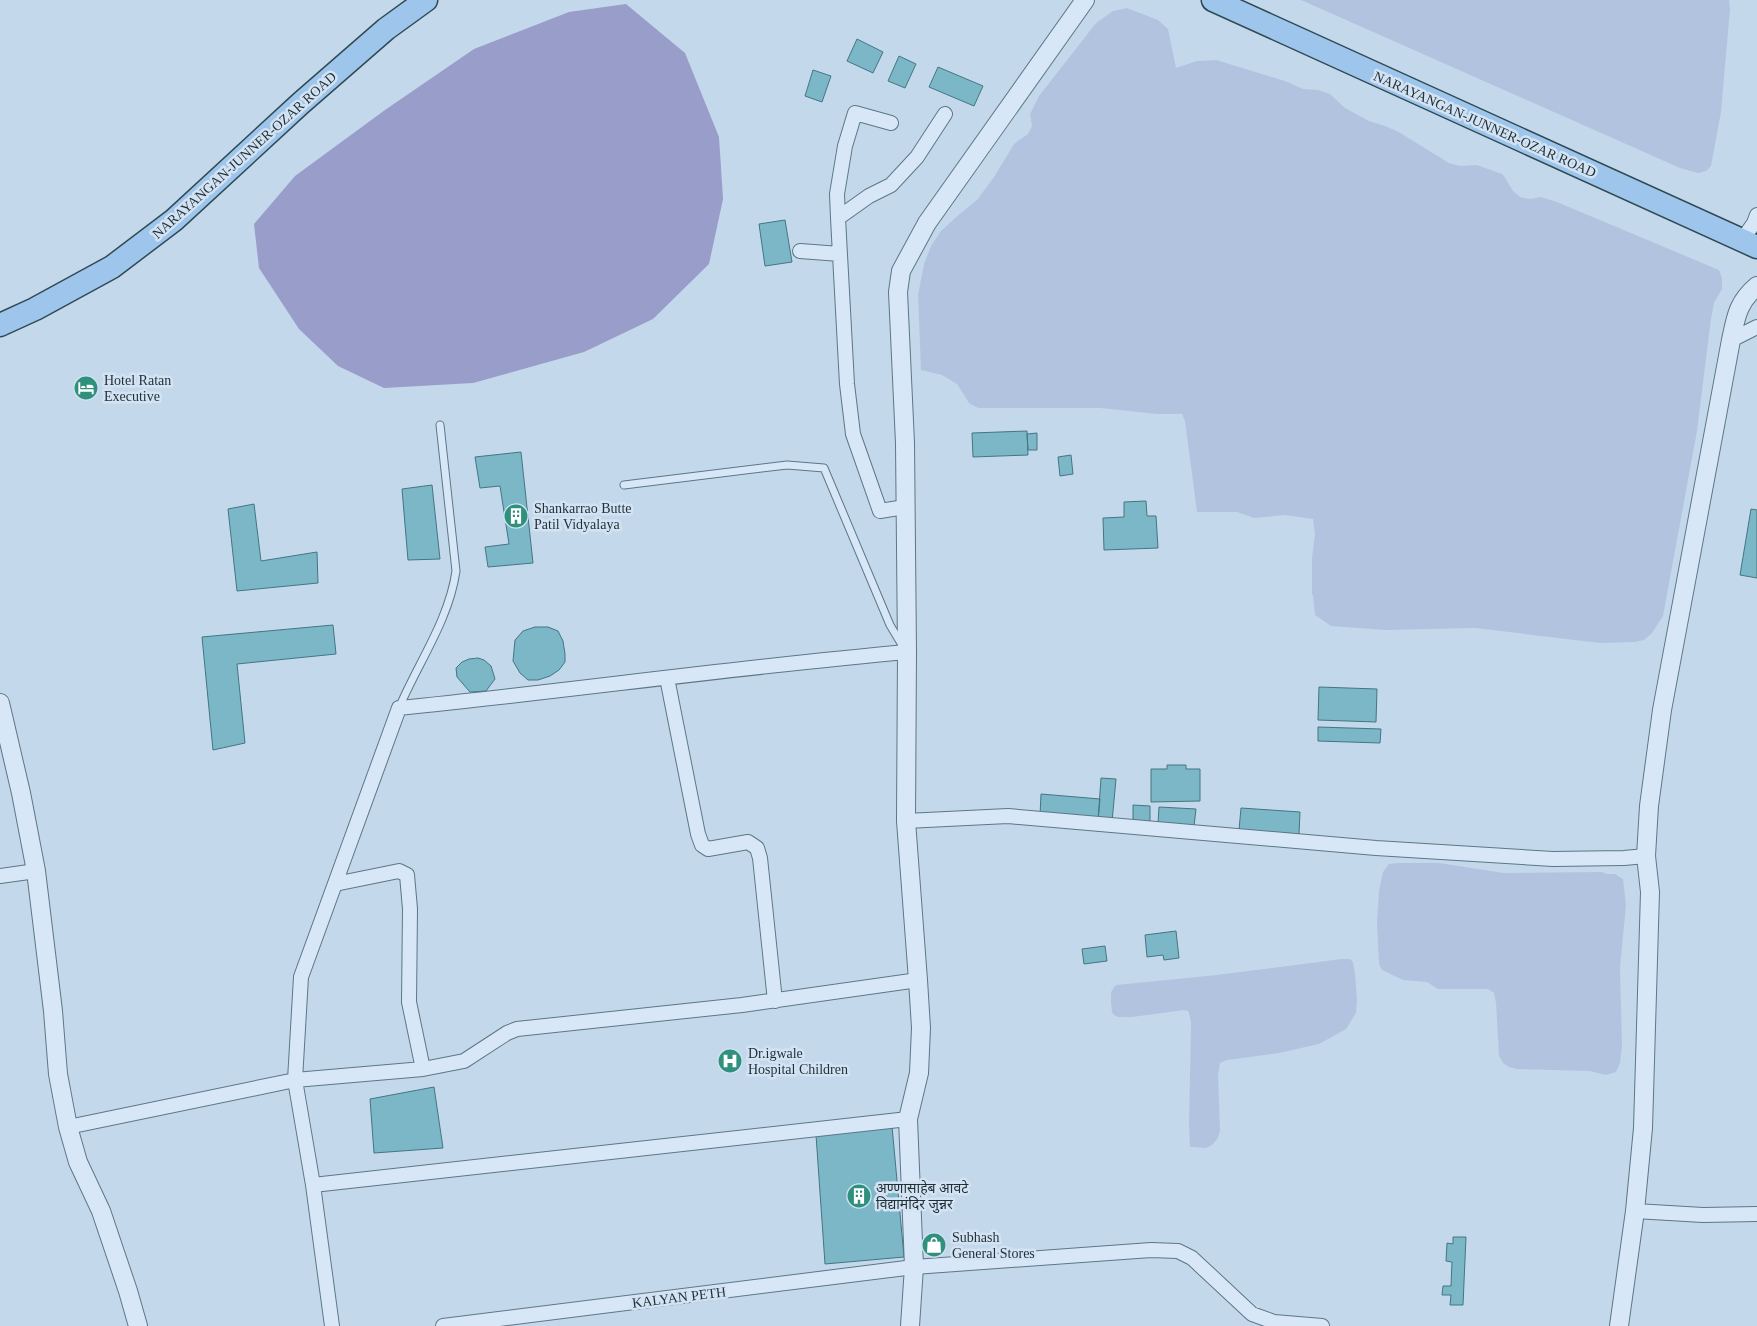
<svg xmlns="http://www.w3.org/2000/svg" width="1757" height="1326" viewBox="0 0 1757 1326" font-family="'Times New Roman','Noto Sans Devanagari',serif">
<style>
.farmland{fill:#b2c3e0}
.green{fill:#999dc9}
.building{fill:#7cb7c7;stroke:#437682}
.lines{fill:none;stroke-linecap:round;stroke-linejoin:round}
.service-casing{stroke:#5c7785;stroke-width:9}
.minor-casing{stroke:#5c7785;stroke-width:16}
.tertiary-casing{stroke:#5c7785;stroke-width:20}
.primary-casing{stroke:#304a53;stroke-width:25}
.service{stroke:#d7e7f7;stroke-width:7}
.minor{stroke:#d7e7f7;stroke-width:14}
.tertiary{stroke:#d7e7f7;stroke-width:18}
.primary{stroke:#9ec6ec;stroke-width:22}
.labels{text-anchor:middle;stroke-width:5;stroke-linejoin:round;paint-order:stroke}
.street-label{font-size:14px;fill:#1f2f36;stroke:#d3e3f3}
.poi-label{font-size:14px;fill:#1f2f36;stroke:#d3e3f3;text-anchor:start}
</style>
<rect width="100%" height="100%" fill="#c4d8eb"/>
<path class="farmland" d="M1301,0H1729L1730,9L1721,112L1711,166L1706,171L1698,173L1680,168Z
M1127,8L1158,20L1168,29L1176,68L1197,61L1216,60L1285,81L1303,89L1318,90L1330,94L1345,108L1369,121L1385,126L1397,131L1449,163L1460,166L1477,165L1502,174L1504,176L1513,191L1520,197L1530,199L1541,197L1557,202L1719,270L1722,278V289L1714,303L1711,319L1697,431L1663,616L1652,633L1644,640L1635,642L1600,643L1475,628L1385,630L1331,626L1315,615L1313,595H1312V558L1315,534L1313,519L1284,515L1254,518L1237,512H1197L1185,421L1182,414H1157L1100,408H978L969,403L957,384L942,375L921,370L918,295L924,264L931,246L941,231L955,218L977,200L994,177L1014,144L1028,134L1032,126L1030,114L1039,96L1096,23L1113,11Z
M1399,863H1439L1504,873L1602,872L1607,874H1615L1623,879L1626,905L1620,968L1622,1046L1620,1063L1616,1072L1606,1075L1590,1071L1517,1069L1509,1067L1503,1063L1499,1056L1496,1003L1494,993L1488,989H1438L1427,982L1403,980L1382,970L1379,964L1377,922L1379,891L1383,872L1389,864Z
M1342,959H1350L1353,962L1355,973L1357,1000L1356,1013L1346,1029L1319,1044L1279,1053L1227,1060L1220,1063L1218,1075L1220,1131L1218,1138L1212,1145L1206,1148L1190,1147L1189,1126L1191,1023L1189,1013L1188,1011L1184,1010L1132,1017H1118L1114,1015L1112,1012L1111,1002V992L1116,985L1217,975Z"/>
<path class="green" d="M626,4L685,53L719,137L723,199L709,264L653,319L584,352L473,383L384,388L338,366L299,329L259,268L254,224L295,176L385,110L474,49L569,12Z"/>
<path class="building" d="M857,39L883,52L873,73L847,61Z
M899,56L916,64L905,88L888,81Z
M938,67L983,86L974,106L929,87Z
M813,70L831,76L822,102L805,96Z
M785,220L792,262L765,266L759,224Z
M1027,431L1028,455L973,457L972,433Z
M1037,433V450H1028L1027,434Z
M521,452L533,563L488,567L485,547L509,544L500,486L480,488L475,457Z
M1071,455L1073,474L1060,476L1058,457Z
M432,485L440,559L408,560L402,489Z
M1146,501L1147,516H1156L1158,548L1104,550L1103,518L1124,517V502Z
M254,504L261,561L317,552L318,583L237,591L228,509Z
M1751,509L1757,510V578L1740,575Z
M333,625L336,654L237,664L245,743L213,750L202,637Z
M535,627H548L558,631L563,641L565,654V662L559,670L550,676L538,680H528L520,673L513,661L515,640L523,631Z
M478,658L484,660L491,666L495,679L486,691L470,692L457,677L456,668L462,662L469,659Z
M1319,687L1377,689L1376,722L1318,720Z
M1318,727L1381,729L1380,743L1318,741Z
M1167,765H1186V769H1200V801L1151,802V769H1167Z
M1101,778L1116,779L1112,822L1098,821Z
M1041,794L1100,799L1098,821L1040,816Z
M1133,805L1150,806V824H1133Z
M1159,807L1196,809L1194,826L1158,824Z
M1241,808L1300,812L1299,834L1239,830Z
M1176,931L1179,958L1164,960L1163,955L1147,957L1145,935Z
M1105,946L1107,961L1084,964L1082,949Z
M434,1087L443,1148L374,1153L370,1099Z
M892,1126L904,1257L825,1264L816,1135Z
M1453,1237H1466L1463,1305H1450L1451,1295H1442L1443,1286H1451L1452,1262L1446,1261L1447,1243L1453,1244Z"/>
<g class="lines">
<defs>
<path id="service" d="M624,485L787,465L824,468L890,625L902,645
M399,708C418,663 449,620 456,571L440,425"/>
<path id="minor" d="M838,218L837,194L845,146L855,113L891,123
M1742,240L1754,223L1757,215
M800,251L840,254
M1731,340L1757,327
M905,507L880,511L853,434L847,384L838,218L869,196L891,185L917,157L945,114
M907,652C737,667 569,691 399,708L301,977L295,1080L423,1069L464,1061L507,1033L517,1029L742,1005L918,980
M667,678L698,834L702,845L708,849L748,842L757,848L760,858L775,1001
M906,821L1008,816L1376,848L1553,859L1624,858L1646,856
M0,876L36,871
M335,884L399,871L407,875L410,909L409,1002L423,1069
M68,1127L295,1080L313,1185L332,1326
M313,1185L908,1119
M1635,1211L1703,1215L1757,1214
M443,1326L914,1267L1151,1250L1178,1251L1192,1258L1252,1314L1274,1322L1322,1326"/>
<path id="tertiary" d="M0,703L21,793L36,871L53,1011L58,1074L68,1127L78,1162L101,1211L128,1291L138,1326
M910,1326L914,1267L908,1119L919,1073L921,1028L918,980L906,821L907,652L905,443L898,292L901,271L927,223L1085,0
M1619,1326L1635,1211L1643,1128L1650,892L1646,856L1649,806L1662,710L1731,340C1736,316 1738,302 1757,286"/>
<path id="primary" d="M1213,0L1757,247
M0,325L35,309L112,267L174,220L301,103L386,29L426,0"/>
</defs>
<use href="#service" class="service-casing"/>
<use href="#minor" class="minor-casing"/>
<use href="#tertiary" class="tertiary-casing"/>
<use href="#primary" class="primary-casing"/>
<use href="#service" class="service"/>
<use href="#minor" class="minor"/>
<use href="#tertiary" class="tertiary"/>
<use href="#primary" class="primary"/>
</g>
<defs>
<symbol id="hotel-disc" viewBox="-11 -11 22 22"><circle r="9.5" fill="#2f907c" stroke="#d3e3f3"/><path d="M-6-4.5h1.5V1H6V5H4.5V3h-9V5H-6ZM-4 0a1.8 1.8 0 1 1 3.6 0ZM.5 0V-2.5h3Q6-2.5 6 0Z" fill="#fff"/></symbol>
<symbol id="building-disc" viewBox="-11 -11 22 22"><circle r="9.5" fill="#2f907c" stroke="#d3e3f3"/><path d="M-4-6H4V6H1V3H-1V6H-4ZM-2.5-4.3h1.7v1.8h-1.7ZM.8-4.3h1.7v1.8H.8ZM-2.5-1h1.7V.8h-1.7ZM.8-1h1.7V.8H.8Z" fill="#fff"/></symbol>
<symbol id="hospital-disc" viewBox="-11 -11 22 22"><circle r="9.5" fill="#2f907c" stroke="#d3e3f3"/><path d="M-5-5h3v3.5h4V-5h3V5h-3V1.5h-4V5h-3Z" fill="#fff"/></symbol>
<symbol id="shop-disc" viewBox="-11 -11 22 22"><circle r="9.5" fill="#2f907c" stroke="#d3e3f3"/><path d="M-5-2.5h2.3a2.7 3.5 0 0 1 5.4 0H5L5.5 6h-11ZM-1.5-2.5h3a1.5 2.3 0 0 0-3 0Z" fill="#fff"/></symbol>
</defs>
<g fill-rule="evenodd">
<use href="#hotel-disc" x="72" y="374" width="28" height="28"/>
<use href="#building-disc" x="502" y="502" width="28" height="28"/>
<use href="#hospital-disc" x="716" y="1047" width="28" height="28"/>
<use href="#building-disc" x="845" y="1182" width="28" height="28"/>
<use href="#shop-disc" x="920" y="1231" width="28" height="28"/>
</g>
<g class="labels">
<g class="street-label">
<text transform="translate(1485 124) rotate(24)" y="5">NARAYANGAN-JUNNER-OZAR ROAD</text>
<text transform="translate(244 155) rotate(-42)" y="5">NARAYANGAN-JUNNER-OZAR ROAD</text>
<text transform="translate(679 1297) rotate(-7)" y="5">KALYAN PETH</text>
</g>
<g class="poi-label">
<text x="104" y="385">Hotel Ratan<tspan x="104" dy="16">Executive</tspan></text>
<text x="534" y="513">Shankarrao Butte<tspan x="534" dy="16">Patil Vidyalaya</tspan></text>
<text x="748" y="1058">Dr.igwale<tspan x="748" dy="16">Hospital Children</tspan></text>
<text x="876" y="1193">अण्णासाहेब आवटे<tspan x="876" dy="16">विद्यामंदिर जुन्नर</tspan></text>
<text x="952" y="1242">Subhash<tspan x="952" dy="16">General Stores</tspan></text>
</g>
</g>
</svg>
